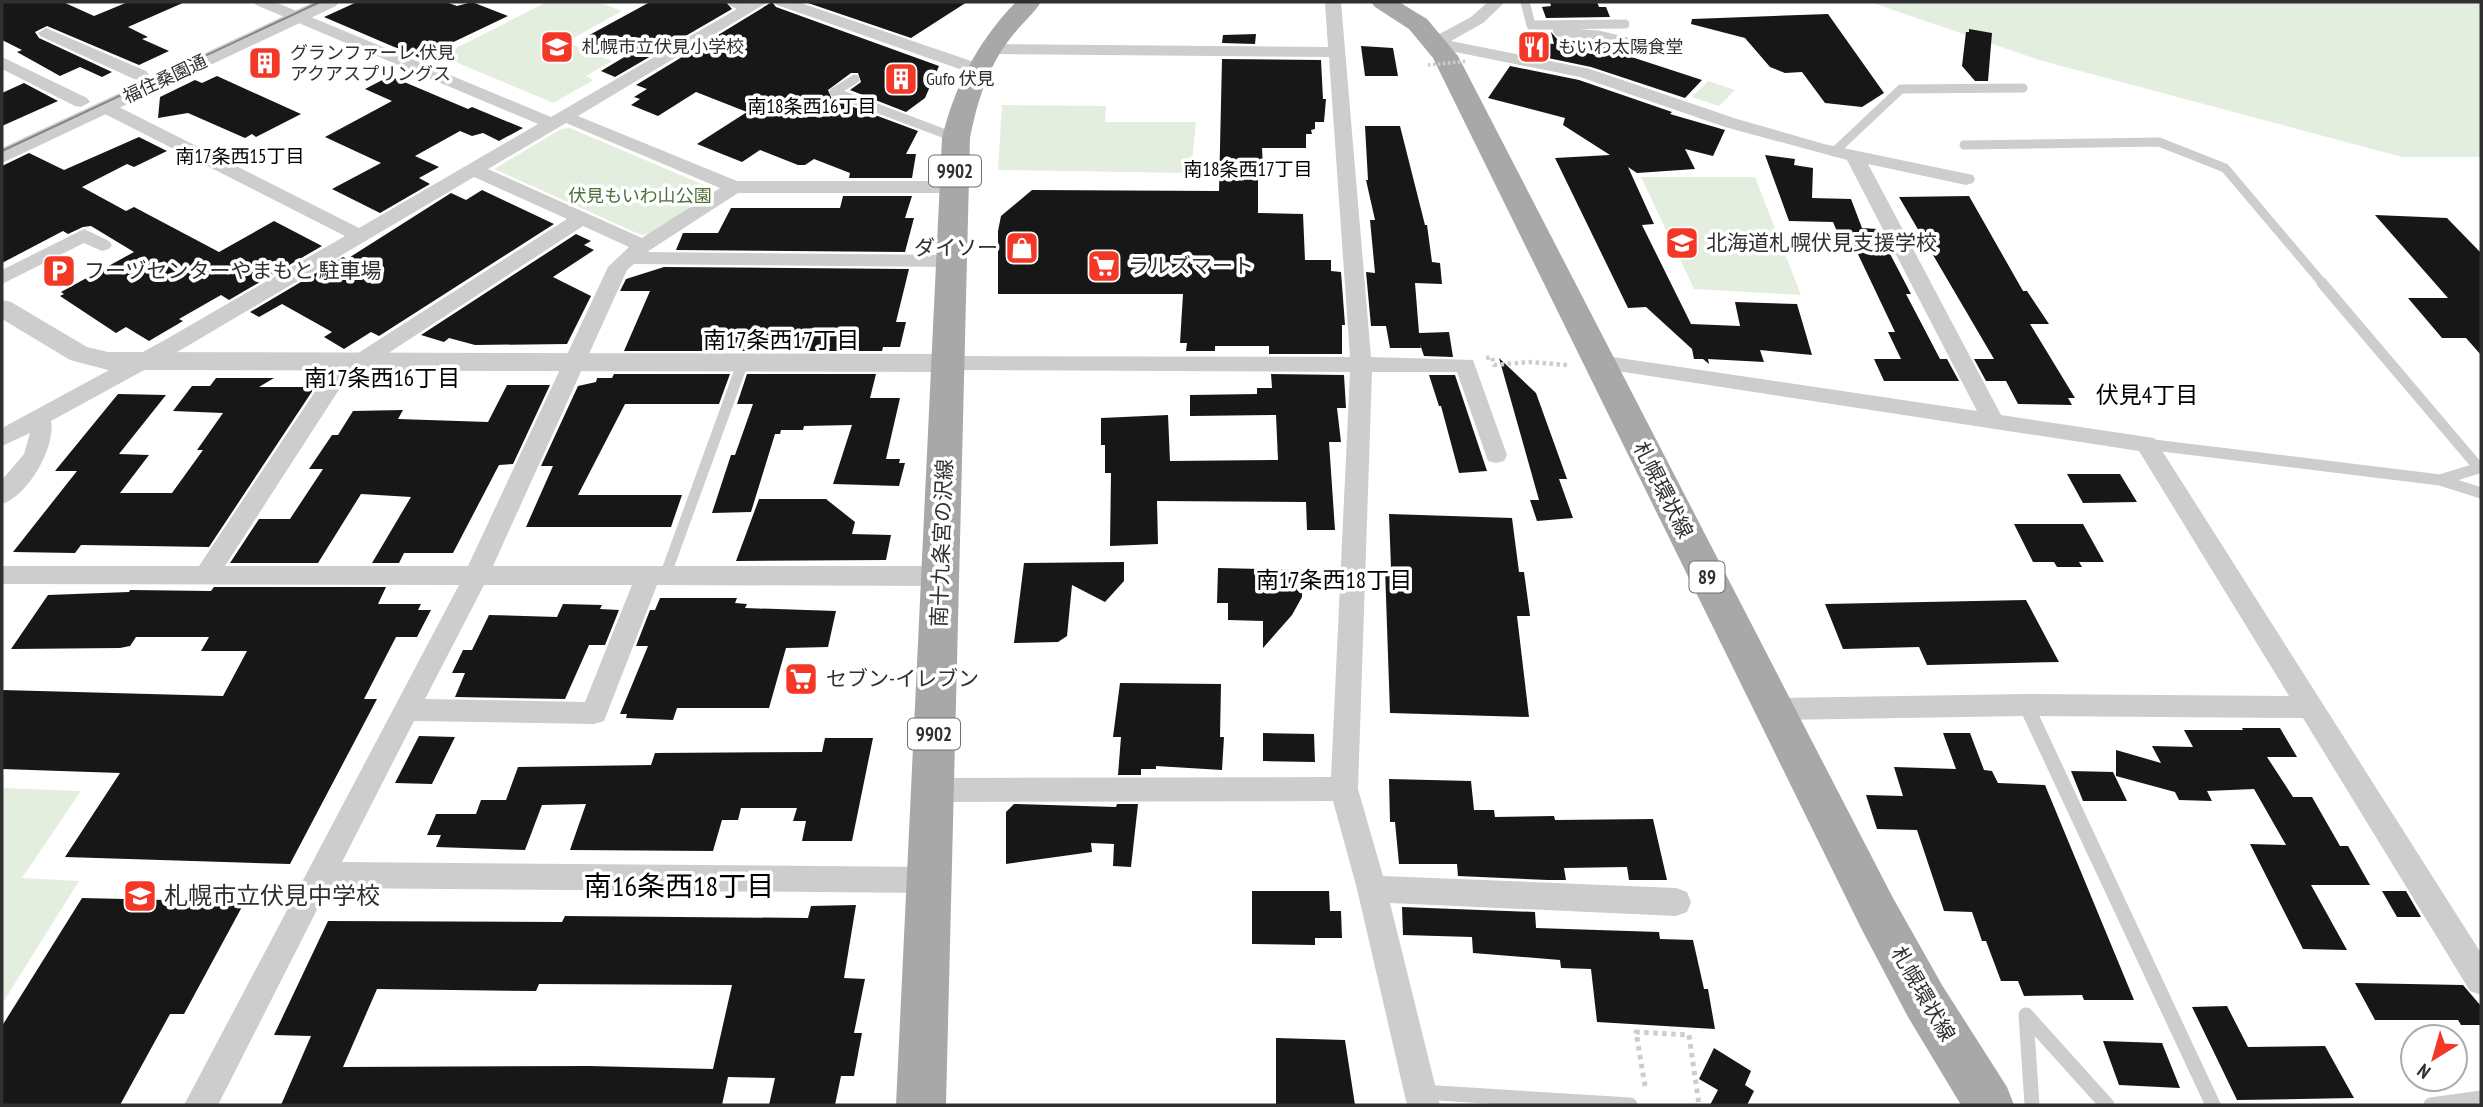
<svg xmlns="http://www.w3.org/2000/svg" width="2483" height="1107" viewBox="0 0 2483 1107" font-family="'PT Sans Narrow','Noto Sans JP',sans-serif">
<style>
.green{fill:#e4eede}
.building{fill:#171717;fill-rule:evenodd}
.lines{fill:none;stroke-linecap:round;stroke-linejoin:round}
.path-far1{stroke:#cdcdcd;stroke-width:4.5;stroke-dasharray:3.5 3.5;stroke-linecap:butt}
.path{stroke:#cdcdcd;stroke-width:5;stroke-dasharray:4.5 4.5;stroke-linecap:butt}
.service-far2{stroke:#cdcdcd;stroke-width:9}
.service-far1{stroke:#cdcdcd;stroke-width:11}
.service{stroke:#cdcdcd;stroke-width:15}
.minor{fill:#cdcdcd;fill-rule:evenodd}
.tertiary{fill:#cdcdcd;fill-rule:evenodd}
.primary{fill:#a8a8a8;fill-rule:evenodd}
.tram{stroke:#858585;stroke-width:2}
.path-bridge{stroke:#cdcdcd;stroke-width:3.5;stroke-dasharray:2.5 2.5;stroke-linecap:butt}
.labels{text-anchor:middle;stroke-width:7;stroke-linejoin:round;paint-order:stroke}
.far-poi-label{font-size:18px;fill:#303030;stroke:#fff;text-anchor:start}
.far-street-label{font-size:18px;fill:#303030;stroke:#fff}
.far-park-label{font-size:18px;fill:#4b703a;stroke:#fff}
.far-neighbourhood-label{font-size:19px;fill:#000;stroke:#fff}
.shield{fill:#fff;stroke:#6e6e6e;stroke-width:2}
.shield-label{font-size:19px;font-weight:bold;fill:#303030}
.poi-label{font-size:21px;fill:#303030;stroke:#fff;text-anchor:start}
.street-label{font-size:21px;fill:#303030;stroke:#fff}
.neighbourhood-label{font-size:23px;fill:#000;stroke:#fff}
.near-poi-label{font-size:24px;fill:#303030;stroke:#fff;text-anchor:start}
.near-neighbourhood-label{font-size:28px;fill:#000;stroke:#fff}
</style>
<rect width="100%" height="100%" fill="#fff"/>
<path class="green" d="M547,2H597L622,11L566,42L612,61L586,76L594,80L553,103L451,60L454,49Z
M1870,2H2481V157H2402L2039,60Z
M1708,81L1735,90L1719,106L1692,97Z
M1002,105L1106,106L1105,122H1196L1191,173L998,170Z
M570,128L711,188L710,193L651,234L641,235L494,169L561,129Z
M1641,177H1755L1801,295L1694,289Z
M2,788L81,791L22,878L79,881L2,1004Z"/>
<path class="building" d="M2,2H63L94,16L128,2H185L128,27L148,37L142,39L169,51L139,65L47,26L35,32L39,38L112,72L102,77L80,67L60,76L17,52L22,50L2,40Z
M357,2H446L457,6L472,2L508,16L420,58L324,17Z
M650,2H726L732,9L615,77L601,71L626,56L582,39Z
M772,2L776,7L939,66L925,98L906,112L850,90L861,82L858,73H851L828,90L832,99L918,131L906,154H916L912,178H849L850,173L814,159L805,165H798L760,150L742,162L697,144L747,112L696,92L658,116L631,105L640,99L634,97L647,89L636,85Z
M805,2H967L911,38Z
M1550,2H1597L1599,7H1606L1610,17L1546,18L1542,7L1551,6Z
M1828,14L1884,93L1862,107L1825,103L1802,72L1785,73L1770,67L1745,38L1691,24L1692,19Z
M1969,29L1992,33L1988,81H1975L1962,66L1966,32H1969Z
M1551,32L1557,39L1608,45L1607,49L1702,80L1685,98L1591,67L1519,52L1526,41L1554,44Z
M1256,34L1255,44L1222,43L1223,35Z
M1361,46L1393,48L1398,76H1365Z
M1222,59L1321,60L1323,99H1326L1324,122H1315V129L1311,130L1312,134H1306V148H1262L1263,167H1258V213L1303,214L1305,260H1331V271L1341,272L1345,325H1342V354H1269V346H1215V351H1186L1187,343H1180L1183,294H998V231L1001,216L1032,190L1219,191Z
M1510,66L1579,80L1672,112L1670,114L1725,130L1713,156L1685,149L1695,169L1637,173L1628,167L1654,224L1642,225L1691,324L1740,326L1735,302L1797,304L1812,355L1760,350L1764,362L1708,359L1709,364L1703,359H1694L1692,349L1646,307L1628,308L1555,158L1610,155L1563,125L1565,118L1488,98Z
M217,76L301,114L256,137L252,134L245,138L188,113L158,118L160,97L195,80L202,83Z
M390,76L468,109L472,107L523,128L499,141L483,133L472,136L460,131L415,156L439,167L419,178L430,184L380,213L332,189L381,163L325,137L392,101L365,89Z
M24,83L58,101L2,126V93Z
M1365,126H1400L1425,225H1427L1432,262L1440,263L1442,284L1415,283L1419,333L1449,332L1453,357L1424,356L1420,344L1421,348H1390L1386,326H1371L1366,272L1375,273L1370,220H1375L1366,180H1368Z
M139,137L167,151L134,167L127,164L82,187L126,211L134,207L219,252L274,221L322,246L229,300L221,295L179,319L183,321L149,341L126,327L116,333L60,296L64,294L61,292L134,252L91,226L83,227L68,234L63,231L2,263V166L29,153L64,170Z
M1765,155L1795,159L1794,165L1813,168L1812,198L1851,199L1862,228L1877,229L1911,294H1906L1940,359H1947L1959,381H1884L1874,359H1901L1888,332H1895L1855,248H1844L1833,222L1789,221Z
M482,190L554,224L379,336L371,332L344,349L324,337L332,332L282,304L259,317L250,312L343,257L347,259L451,193L466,200Z
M843,196H912L905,218H914L905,252L676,250L683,233H718L731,208H840Z
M1969,196L2023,291H2027L2049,324H2030L2075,398H2068L2072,405L2018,404L2006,381H1986L1974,359H1994L1899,197Z
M2375,215L2447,218L2481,253V355L2466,338H2442L2408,298H2448Z
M576,234L591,241L584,245L594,250L553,277L591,296L567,344L475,345L449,338L444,342L421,335Z
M664,267L909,269L896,322H906L900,347H883L882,351H624L650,291H620L626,279Z
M1499,358L1536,393L1567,479H1559L1573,518L1537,521L1530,500H1539Z
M614,374H730L719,404H625L578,495H682L671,527H526L553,466H541L578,386L596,382L597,378H612Z
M747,374H876L870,398H900L886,459H900L899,463H905L899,486L833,484L852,425L804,426L803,430H781L780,434H775L751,512L712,513L731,455H735L753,404H737Z
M1271,374L1344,375L1346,408H1337L1341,442H1329L1335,530H1307L1306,502L1157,501L1158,544L1110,546L1111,473H1105V445H1101V418L1168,415L1170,461L1278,460L1276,415L1190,416V395L1257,394V388H1272Z
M1429,375H1455L1487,471L1459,473L1441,406H1439Z
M216,378H274L259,387H315L209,547L81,545L75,553L13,552L77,471H55L118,394L166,395L119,454L149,455L120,493H172L203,450H197L223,413L173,411L192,386H210Z
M507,385H550L513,464L499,465L453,553H404L399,563H372L411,497L361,494L318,563H230L259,519H290L323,469H309L332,435H338L353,411L403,410L398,419L488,422Z
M2067,474H2120L2137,502L2083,503Z
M759,499H826L855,522L852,534L891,535L886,560L736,561Z
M1389,514L1512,518L1519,572H1524L1530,616H1517L1529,717L1390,713L1385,568H1391Z
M2014,524H2083L2104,562H2079L2082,567H2057L2054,562H2033Z
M1124,562V581L1105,602L1072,585L1067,636L1058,642L1014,643L1024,563Z
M1218,568L1302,570V597L1292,615L1263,648V621L1228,620V603H1217Z
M214,587H386L378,604H421L418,610H431L417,637H396L364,699H377L290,864L65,857L120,773L2,769V690L223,696L247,651H201L209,637H136L130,646L120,648L11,649L48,595L129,592L130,590L211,591Z
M660,598H737L735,603L747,604L745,608L836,611L828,647L786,648L769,708H677L673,720L626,718L627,714H620L648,646H636L650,610H655Z
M2026,600L2059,662L1927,665L1919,647L1843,649L1825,604Z
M563,604L602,605L600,609L619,610L605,645H589L565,699L455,697L465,673H452L463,650H472L489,615L557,617Z
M1120,683L1221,684L1220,737H1224L1222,770L1156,766V769H1141V775H1118L1121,737H1113Z
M2242,728H2280L2297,757H2267L2293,797H2312L2340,846H2348L2370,885H2311L2347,950L2303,949L2250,844L2286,845L2254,789L2207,791L2212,801L2179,800L2175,792L2116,776V750L2161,763L2152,746L2193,747L2184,730H2243Z
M1263,733L1314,734L1315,762L1263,761Z
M1943,733H1970L1984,770L1992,771L1998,783L2045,785L2134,1000H2084L2082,995L2024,996L2018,981H2001L1986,941H1982L1972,912L1944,911L1917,830L1877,829L1866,795L1903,796L1894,767L1956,769Z
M419,736L455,737L432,784L395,783Z
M825,738H873L852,841H802L806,821H793L797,808H741L738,820H722L713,851L570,850L586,804L542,805L525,850L436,847L441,835H427L436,814H476L481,800H506L518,767L651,765L655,753L822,752Z
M2071,771L2113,772L2127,801H2083Z
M1389,779L1471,781L1474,810H1494L1495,817L1554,816L1555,820L1653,819L1667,880H1629L1627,867L1564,868L1566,880H1548L1458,876L1457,864H1399L1395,822H1390Z
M1014,804L1116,807L1117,804H1138L1131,867L1113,866L1114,844L1091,843L1092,852L1006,864V812Z
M1252,891H1329L1330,911H1341L1342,938H1315V945L1252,944Z
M2382,891H2406L2421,917H2397Z
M82,898L210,901L208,904L243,905L184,1014H170L120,1105H2V1026Z
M856,905L844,978L865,979L854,1033H862L854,1076H841L835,1105H769L775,1078L728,1077L722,1105H281L311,1036L274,1035L328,921L562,922L565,916L808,918L811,906ZM539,984L732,985L713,1069L589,1066L343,1067L377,989L536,991Z
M1402,907L1535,912L1536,928L1659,932L1660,939L1693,940L1704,989H1708L1715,1029L1597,1022L1591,969L1561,968L1560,960L1473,953L1472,937L1403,935Z
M2355,983L2463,985L2481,1006V1025H2461L2458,1020H2375Z
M2227,1006L2248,1047L2325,1046L2354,1098L2237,1100L2192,1007Z
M1276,1038L1345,1040L1355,1105H1276Z
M2103,1041L2162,1043L2180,1088L2119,1085Z
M1714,1048L1751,1071L1745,1085L1754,1091L1747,1105H1710L1718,1090L1699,1079Z"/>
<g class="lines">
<path class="path-far1" d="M1486,358L1492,357L1494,365L1529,362L1567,365L1566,362"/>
<path class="path" d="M1645,1086L1636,1032L1689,1035L1699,1105"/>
<path class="service-far2" d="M733,2L747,9
M1525,2L1531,25L1625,24
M1557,28L1558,32L1598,35L1644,46
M855,79L834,92L956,138
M1964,145L2159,142L2225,168L2324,285
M1834,152L1901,89L2023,88"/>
<path class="service-far1" d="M2146,444L2440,480L2479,468L2322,283
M2440,480L2481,493
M665,576L743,362"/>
<path class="service" d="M2026,705L2213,1105
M1421,1092L1630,1105
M2032,1105L2026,1015L2107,1105
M2431,1105L2481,1098"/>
<path class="minor" d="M254,2H275L551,117L749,2H768L578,116L737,181H955L964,187L955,193H738L650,250L648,252L952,255L959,257L962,261L959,265L952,267L634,264L627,270L493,566H941L950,569L953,576L950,583L941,586L657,585L604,721L594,724L414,721L342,862L929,867L939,870L944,880L939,890L929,893L328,888L218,1105H184L459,585L2,584V566H199L338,357H352L567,219L474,177L179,351L51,421C56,447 28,496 2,504V480L24,454L30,433L2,446V428L163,341L345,236L99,111L96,107L99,103H111L359,228L538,124L256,5ZM566,123L720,188L642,238L488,169ZM583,226L629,247L608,267L468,566H225L353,368L367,367ZM484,585H632L585,702L425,699Z
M775,2H798L983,65L986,69L983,73H971L777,5Z
M1325,2H1341L1371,357L1473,360L1507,455L1504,461L1496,463L1488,461L1457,372H1372L1358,789L1383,876L1676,888L1687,892L1691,902L1687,912L1676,916L1390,903L1440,1105H1407L1357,889L1333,801L932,802L922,799L918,790L922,781L932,778L1331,777L1350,372L949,370L941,368L938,363L941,358L949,356L1350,357L1329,57L988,54L980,49L988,44L1328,47Z
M1488,2H1505L1483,23L1451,41L1590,69L1737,119L1824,144L1973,175L1975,179L1973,183L1966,185L1868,164L2001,415L2154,438L2481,953V995L2470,991L2303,718L2026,716L1774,720L1764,717L1761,709L1764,701L1774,698L2026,694L2289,696L2139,451L1591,367L1588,362L1591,357L1599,355L1977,411L1847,160L1725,127L1580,77L1430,47L1428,43L1430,39L1471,17Z
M46,28L146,71L149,75L140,80L134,79L40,36L38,33Z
M2,57L87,98L90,102L81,107L75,106L2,69Z
M84,229L109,241L112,245L109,249L102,251L84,243L2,284V270Z"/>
<path class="tertiary" d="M314,2H339L336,6L2,163V148Z
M2,300L11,302L87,347L108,352L949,354L958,357L962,363L958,369L949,372L108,370L70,360L2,319Z"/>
<path class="primary" d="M1016,2H1041C1032,16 1018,27 1009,40C987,69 977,103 970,138L946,1105H896L942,138C955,85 978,41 1016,2Z
M1371,2H1399L1427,19L1458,56L1893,898L1942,985L2007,1087L2014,1105H1961L1908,1017L1861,928L1433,58L1409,29L1375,7Z"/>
<path class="tram" d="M2,151L320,2"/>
<path class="path-bridge" d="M1428,65L1467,61"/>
</g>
<defs>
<symbol id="school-square" viewBox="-11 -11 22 22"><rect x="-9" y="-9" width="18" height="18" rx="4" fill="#f33827" stroke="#fff"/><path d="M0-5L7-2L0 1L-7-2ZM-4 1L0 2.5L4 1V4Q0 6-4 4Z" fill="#fff"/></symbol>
<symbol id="restaurant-square" viewBox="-11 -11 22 22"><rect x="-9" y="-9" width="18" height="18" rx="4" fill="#f33827" stroke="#fff"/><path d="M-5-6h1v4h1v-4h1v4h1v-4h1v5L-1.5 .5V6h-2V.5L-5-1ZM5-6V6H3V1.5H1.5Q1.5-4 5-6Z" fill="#fff"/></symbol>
<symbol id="building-square" viewBox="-11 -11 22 22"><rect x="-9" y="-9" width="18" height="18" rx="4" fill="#f33827" stroke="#fff"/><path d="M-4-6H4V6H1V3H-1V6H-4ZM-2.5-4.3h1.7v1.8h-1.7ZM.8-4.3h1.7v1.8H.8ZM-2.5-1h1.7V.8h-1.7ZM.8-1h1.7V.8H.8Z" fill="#fff"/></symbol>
<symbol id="shop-square" viewBox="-11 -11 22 22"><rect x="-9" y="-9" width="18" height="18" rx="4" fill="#f33827" stroke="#fff"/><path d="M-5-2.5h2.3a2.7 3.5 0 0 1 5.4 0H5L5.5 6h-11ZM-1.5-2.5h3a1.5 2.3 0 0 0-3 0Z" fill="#fff"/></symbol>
<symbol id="supermarket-square" viewBox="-11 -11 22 22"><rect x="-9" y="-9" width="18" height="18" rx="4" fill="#f33827" stroke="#fff"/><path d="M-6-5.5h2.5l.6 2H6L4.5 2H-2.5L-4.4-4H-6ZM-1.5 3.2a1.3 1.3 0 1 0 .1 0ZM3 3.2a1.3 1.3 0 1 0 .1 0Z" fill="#fff"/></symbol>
<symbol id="parking-square" viewBox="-11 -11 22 22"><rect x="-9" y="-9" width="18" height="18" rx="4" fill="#f33827" stroke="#fff"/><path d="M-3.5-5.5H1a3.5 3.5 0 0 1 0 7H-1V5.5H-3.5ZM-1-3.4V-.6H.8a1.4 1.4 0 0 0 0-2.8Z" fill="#fff"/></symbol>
</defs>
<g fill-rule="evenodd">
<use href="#school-square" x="538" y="28" width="38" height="38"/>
<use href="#restaurant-square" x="1515" y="28" width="38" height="38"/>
<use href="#building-square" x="246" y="44" width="38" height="38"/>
<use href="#building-square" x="882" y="60" width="38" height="38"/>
<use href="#school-square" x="1663" y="224" width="38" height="38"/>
<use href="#shop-square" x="1003" y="229" width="38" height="38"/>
<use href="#supermarket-square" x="1085" y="247" width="38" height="38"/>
<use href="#parking-square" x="40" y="252" width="38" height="38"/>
<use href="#supermarket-square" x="782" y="660" width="38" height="38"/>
<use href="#school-square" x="121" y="877" width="38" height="38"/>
</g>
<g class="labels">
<g class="far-poi-label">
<text x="582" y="53">札幌市立伏見小学校</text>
<text x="1558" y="53">もいわ太陽食堂</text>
<text x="290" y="59">グランファーレ 伏見<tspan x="290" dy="21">アクアスプリングス</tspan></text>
<text x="926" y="85">Gufo 伏見</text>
</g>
<g class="far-street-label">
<text transform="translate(165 79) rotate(-25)" y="6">福住桑園通</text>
</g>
<g class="far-park-label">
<text x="640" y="202">伏見もいわ山公園</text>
</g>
<g class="far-neighbourhood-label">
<text x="812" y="113">南18条西16丁目</text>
<text x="240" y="163">南17条西15丁目</text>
<text x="1248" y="176">南18条西17丁目</text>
</g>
<g class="shield">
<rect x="929" y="155.5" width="52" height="31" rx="5"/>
<rect x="1689.5" y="561.5" width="35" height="31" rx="5"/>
<rect x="908" y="718.5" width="52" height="31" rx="5"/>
</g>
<g class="shield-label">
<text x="955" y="178">9902</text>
<text x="1707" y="584">89</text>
<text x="934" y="741">9902</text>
</g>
<g class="poi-label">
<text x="1706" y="250">北海道札幌伏見支援学校</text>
<text x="998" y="255" text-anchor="end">ダイソー</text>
<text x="1128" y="273">ラルズマート</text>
<text x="84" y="278">フーヅセンターやまもと 駐車場</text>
<text x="826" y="686">セブン-イレブン</text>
</g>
<g class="street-label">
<text transform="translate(1663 490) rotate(63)" y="7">札幌環状線</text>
<text transform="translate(942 543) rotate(-88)" y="7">南十九条宮の沢線</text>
<text transform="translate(1923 994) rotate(60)" y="7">札幌環状線</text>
</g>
<g class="neighbourhood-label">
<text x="781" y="348">南17条西17丁目</text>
<text x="382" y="386">南17条西16丁目</text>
<text x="2147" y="403">伏見4丁目</text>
<text x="1334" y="588">南17条西18丁目</text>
</g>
<g class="near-poi-label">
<text x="164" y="904">札幌市立伏見中学校</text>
</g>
<g class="near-neighbourhood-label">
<text x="679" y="896">南16条西18丁目</text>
</g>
</g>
<rect width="2483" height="1107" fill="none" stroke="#303030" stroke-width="7"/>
<g transform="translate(2434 1058) rotate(217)"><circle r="33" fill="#ffffff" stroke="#acacac" stroke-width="2"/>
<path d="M0-5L12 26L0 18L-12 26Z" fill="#f33827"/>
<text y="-10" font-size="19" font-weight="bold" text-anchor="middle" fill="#303030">N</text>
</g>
</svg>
